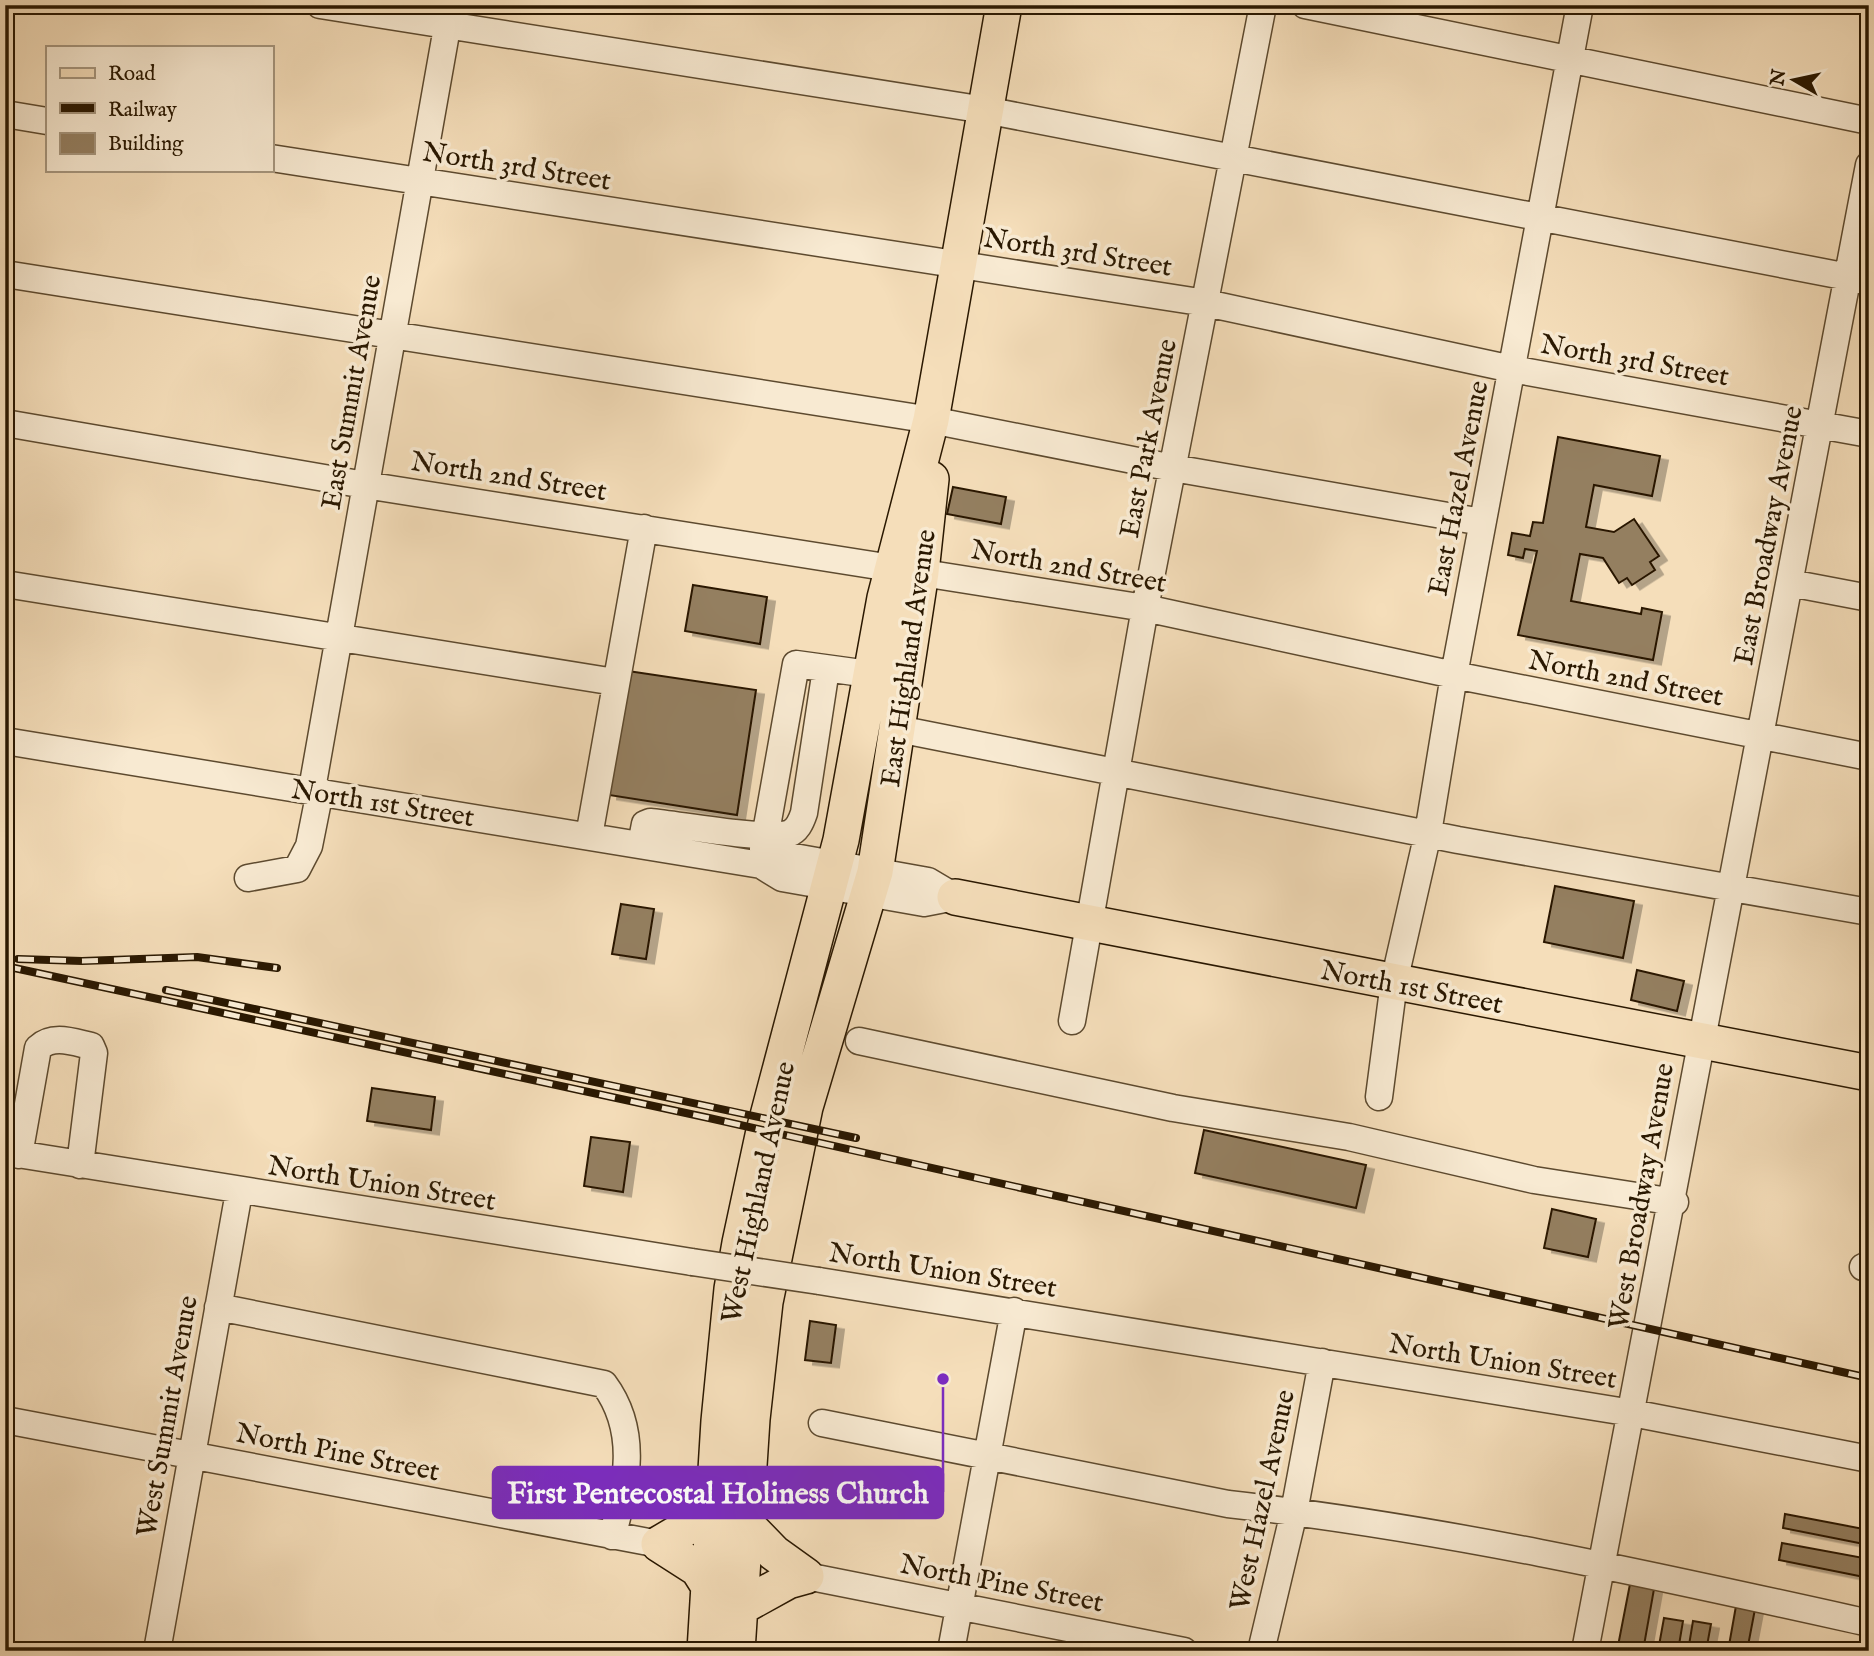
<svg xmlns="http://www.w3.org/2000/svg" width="1874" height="1656" viewBox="0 0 1874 1656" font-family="'IM FELL English',serif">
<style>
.building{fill:#947f61;stroke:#2a1801;stroke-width:2;filter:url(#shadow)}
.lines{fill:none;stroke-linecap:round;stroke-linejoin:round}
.minor-casing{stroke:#5d4a2f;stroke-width:29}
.major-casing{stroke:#2a1801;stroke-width:38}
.minor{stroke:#f8ead2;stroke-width:26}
.major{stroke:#f5deba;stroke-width:35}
.rail-casing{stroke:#2a1801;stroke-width:8}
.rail{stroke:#f8ead2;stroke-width:5;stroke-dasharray:16;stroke-linecap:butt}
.minor-bridge-casing{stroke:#5d4a2f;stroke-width:29;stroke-linecap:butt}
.minor-bridge{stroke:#f8ead2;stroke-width:26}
.labels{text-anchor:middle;stroke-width:7;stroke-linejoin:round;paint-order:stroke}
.street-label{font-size:28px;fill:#2a1801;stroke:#f8ead2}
.leader{fill:none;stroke:#7b2cbf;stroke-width:2.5}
.callout-dot{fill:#7b2cbf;stroke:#f8ead2;stroke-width:2.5}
.callout{fill:#7b2cbf;stroke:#7b2cbf;stroke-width:2.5}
.callout-label{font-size:30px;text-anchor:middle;font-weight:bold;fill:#fff}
</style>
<defs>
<filter id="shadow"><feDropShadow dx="8" dy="4.5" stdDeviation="0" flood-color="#0004"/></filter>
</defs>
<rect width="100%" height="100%" fill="#f5deba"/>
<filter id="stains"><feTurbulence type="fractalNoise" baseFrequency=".00286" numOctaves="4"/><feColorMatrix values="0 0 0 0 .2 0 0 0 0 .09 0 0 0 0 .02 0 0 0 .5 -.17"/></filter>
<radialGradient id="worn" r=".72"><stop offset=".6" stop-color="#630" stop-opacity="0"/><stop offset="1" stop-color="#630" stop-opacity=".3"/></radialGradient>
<path class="building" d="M1558,437L1660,456L1652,496L1594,485L1586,527L1614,532L1634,519L1659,556L1650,562L1655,570L1632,585L1627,578L1619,583L1603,558L1580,554L1571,601L1641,614L1642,608L1662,612L1653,660L1518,635L1537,551L1525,549L1523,558L1508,555L1512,533L1530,536L1533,522L1543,523Z
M953,487L1006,497L1001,524L947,514Z
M693,585L767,597L760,644L685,631Z
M628,671L756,690L737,815L609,795Z
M1555,886L1634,901L1623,958L1544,942Z
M621,904L654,909L646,959L612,954Z
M1637,970L1684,981L1677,1011L1631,1000Z
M372,1088L435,1097L431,1130L367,1121Z
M1204,1130L1366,1165L1356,1208L1195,1173Z
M591,1137L630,1142L623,1192L584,1186Z
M1552,1209L1596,1219L1588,1257L1544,1248Z
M810,1321L836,1325L831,1363L805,1360Z
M1785,1514L1869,1530V1545L1783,1528Z
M1782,1543L1869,1559V1578L1779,1560Z
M1630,1584L1654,1589L1643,1651H1617Z
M1736,1606L1755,1609L1747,1651H1728Z
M1664,1618L1683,1621L1678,1651H1658Z
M1693,1621L1711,1624L1706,1651H1688Z"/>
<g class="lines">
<defs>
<path id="minor" d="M320,5L985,110L1869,281
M1305,5L1869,121
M5,114L47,121
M271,158L1206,303L1512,369L1869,434
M5,274L931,420L1173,468L1482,522
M5,423L365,485L1145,608L1454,675L1869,757
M1790,583L1869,598
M5,584L615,682
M898,729L1458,840L1869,912
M5,741L761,865L782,878L924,903L955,897
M312,789L451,5
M589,836L644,528
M641,845L645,824L650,822C681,825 761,840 788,834C797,831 801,822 804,813L826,669
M763,849L796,664L869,674
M761,865L783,855L928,881L955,897
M248,878L297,869L309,846L320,791
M1072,1021L1145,608L1263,5
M859,1041L1173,1108L1349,1137L1534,1180L1675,1202
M1379,1097L1394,982L1428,833L1454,675L1580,5
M5,1152L692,1262
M19,1155L38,1048C53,1034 73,1042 91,1046L94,1053L80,1165
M1863,1267L1869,1268
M819,1281L1632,1413L1869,1459
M218,1307L604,1384C639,1431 627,1485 612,1536
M5,1420L659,1544
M822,1423L1228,1504C1444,1528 1657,1576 1869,1623
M806,1576L1184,1651
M157,1651L239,1192
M951,1651L1014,1311
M1261,1651L1294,1512L1322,1362
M1585,1651C1683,1156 1772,660 1869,165"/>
<path id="major" d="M955,897L1869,1073
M746,1524L774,1553L806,1576
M710,1588L698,1569L659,1544L693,1524L715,1503
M741,1607L788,1581L806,1576
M705,1651L719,1421L732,1289L740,1243L764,1131L841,840L885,598L931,420L1004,5
M737,1651L752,1419L765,1302L805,1107L875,872L921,572L931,479"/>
</defs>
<use href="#minor" class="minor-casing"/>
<use href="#major" class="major-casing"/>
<use href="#minor" class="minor"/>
<use href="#major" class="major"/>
<defs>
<path id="rail" d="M18,959L82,961L197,957L277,968
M5,966L709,1118L1869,1378
M166,990L856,1138"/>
</defs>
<use href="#rail" class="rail-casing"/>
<use href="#rail" class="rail"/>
<defs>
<path id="minor-bridge" d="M692,1262L819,1281"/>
</defs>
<use href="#minor-bridge" class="minor-bridge-casing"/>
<use href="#minor-bridge" class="minor-bridge"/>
</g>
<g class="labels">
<g class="street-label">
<text transform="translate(517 165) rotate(9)" y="10">North 3rd Street</text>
<text transform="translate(1078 251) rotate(9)" y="10">North 3rd Street</text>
<text transform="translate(1635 359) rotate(10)" y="10">North 3rd Street</text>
<text transform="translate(350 392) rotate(-80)" y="10">East Summit Avenue</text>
<text transform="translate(1147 438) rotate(-79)" y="10">East Park Avenue</text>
<text transform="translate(509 475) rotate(9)" y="10">North 2nd Street</text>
<text transform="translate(1457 488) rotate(-79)" y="10">East Hazel Avenue</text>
<text transform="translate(1767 535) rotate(-79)" y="10">East Broadway Avenue</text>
<text transform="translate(1069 565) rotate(10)" y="10">North 2nd Street</text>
<text transform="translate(907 658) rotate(-82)" y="10">East Highland Avenue</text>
<text transform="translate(1626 677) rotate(11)" y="10">North 2nd Street</text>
<text transform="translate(383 802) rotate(9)" y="10">North 1st Street</text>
<text transform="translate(1412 986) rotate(11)" y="10">North 1st Street</text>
<text transform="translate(382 1182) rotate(9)" y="10">North Union Street</text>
<text transform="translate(757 1192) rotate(-78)" y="10">West Highland Avenue</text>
<text transform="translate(1640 1196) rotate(-80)" y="10">West Broadway Avenue</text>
<text transform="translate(943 1269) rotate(9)" y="10">North Union Street</text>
<text transform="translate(1503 1360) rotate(9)" y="10">North Union Street</text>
<text transform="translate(166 1416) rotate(-80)" y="10">West Summit Avenue</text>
<text transform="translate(338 1451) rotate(11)" y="10">North Pine Street</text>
<text transform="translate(1261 1500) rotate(-78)" y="10">West Hazel Avenue</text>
<text transform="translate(1002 1582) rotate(11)" y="10">North Pine Street</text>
</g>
</g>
<path class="leader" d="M943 1379L943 1492"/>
<circle class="callout-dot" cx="943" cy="1379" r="7"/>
<rect class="callout" x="493" y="1467" width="450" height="51" rx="7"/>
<g class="callout-label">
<text x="718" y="1503">First Pentecostal Holiness Church</text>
</g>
<rect width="1874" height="1656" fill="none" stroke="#f5deba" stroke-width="28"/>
<rect x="7" y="7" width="1860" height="1642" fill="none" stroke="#2a1801" stroke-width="3.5"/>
<rect x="14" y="14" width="1846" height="1628" fill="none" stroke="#2a1801" stroke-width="2"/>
<rect x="46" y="46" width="228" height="126" fill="#f8ead2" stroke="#a6967e" stroke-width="2"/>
<rect x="60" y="68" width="35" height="10" fill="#f5deba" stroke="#a6967e" stroke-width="2"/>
<text x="108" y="80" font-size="21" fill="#2a1801">Road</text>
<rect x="60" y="103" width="35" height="10" fill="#2a1801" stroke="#a6967e" stroke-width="2"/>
<text x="108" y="116" font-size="21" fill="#2a1801">Railway</text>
<rect x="60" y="133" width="35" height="21" fill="#947f61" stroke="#a6967e" stroke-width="2"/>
<text x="108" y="150" font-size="21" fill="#2a1801">Building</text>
<g transform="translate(1794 80) rotate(279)" stroke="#f8ead2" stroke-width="5" paint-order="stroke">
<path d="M0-5L12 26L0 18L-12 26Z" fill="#2a1801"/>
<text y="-10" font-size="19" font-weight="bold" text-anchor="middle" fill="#2a1801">N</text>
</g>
<rect width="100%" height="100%" filter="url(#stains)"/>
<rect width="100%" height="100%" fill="url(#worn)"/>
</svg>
